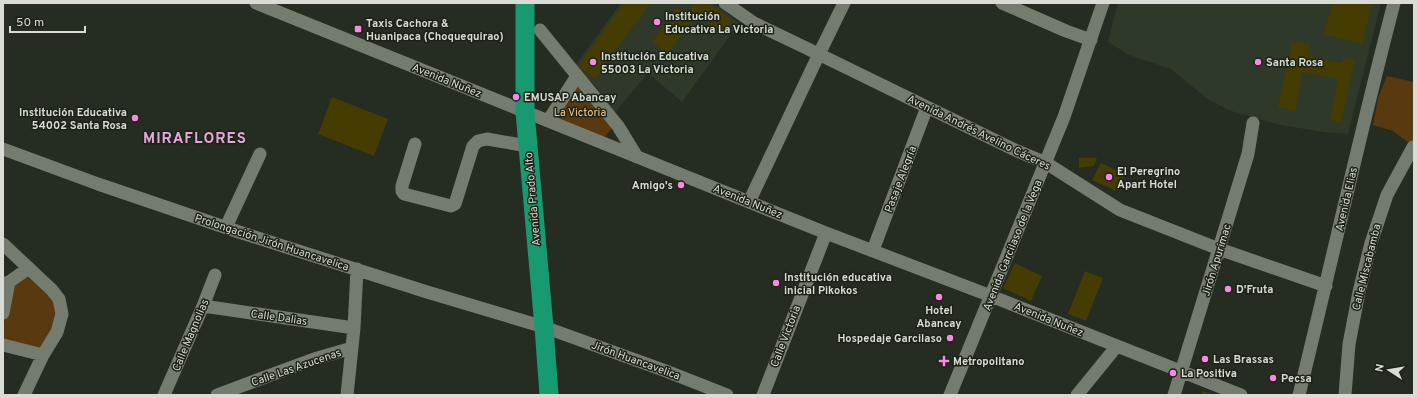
<svg xmlns="http://www.w3.org/2000/svg" width="1417" height="398" viewBox="0 0 1417 398" font-family="Overpass,sans-serif">
<style>
.built{fill:#2f3929}
.green{fill:#59390f}
.building{fill:#443c00}
.lines{fill:none;stroke-linecap:round;stroke-linejoin:round}
.minor{stroke:#747c6f;stroke-width:13}
.highway{stroke:#189a70;stroke-width:19}
.poi-dot{fill:#fb87e6;stroke:#1b2217;stroke-width:1.5}
.labels{text-anchor:middle;stroke-width:3;stroke-linejoin:round;paint-order:stroke}
.poi-label{font-size:11px;font-weight:bold;fill:#d8dcd5;stroke:#1b2217;text-anchor:start}
.street-label{font-size:11px;fill:#d8dcd5;stroke:#1b2217}
.park-label{font-size:11px;fill:#fdcb92;stroke:#1b2217}
.district-label{font-size:15px;font-weight:bold;letter-spacing:1px;fill:#e7a7da;stroke:#1b2217}
</style>
<rect width="100%" height="100%" fill="#252c21"/>
<path class="built" d="M621,3H713L739,23L682,102L648,73L614,113L574,67Z
M1118,3H1381L1348,134L1324,132L1280,125L1228,110L1206,98L1171,69L1129,55L1108,42Z"/>
<path class="green" d="M1387,76L1414,82V144L1409,143L1393,131L1373,125L1378,98Z
M577,82L613,127L605,137L554,121Z
M28,276L51,294L60,316L40,348L5,340C0,331 9,300 11,289Z"/>
<path class="building" d="M624,3H650L595,79L578,66Z
M694,3H709L732,20L722,34L689,9Z
M1332,3H1372L1362,44L1324,34Z
M677,7L693,19L668,54L652,42Z
M1292,41L1310,44L1308,56L1342,63L1343,58L1355,60L1341,123L1330,120L1338,79L1303,72L1295,111L1278,107Z
M332,97L388,119L374,156L318,134Z
M1079,158H1097L1094,166L1079,168Z
M1101,163L1125,174L1116,191L1092,180Z
M1015,263L1042,276L1031,301L1003,288Z
M1085,271L1103,278L1086,321L1068,314Z
M1203,391L1214,395H1201Z"/>
<g class="lines">
<path class="minor" d="M256,3L826,233L991,296L1241,395
M725,3L754,23L802,46L1015,150L1046,163L1120,210L1219,249L1326,286
M1002,3L1066,31L1091,40
M540,30L618,126L637,157
M548,121L577,76
M415,144L402,186V191L404,194L451,206L455,204L473,146L478,141L487,139L527,146
M3,149L98,184L239,232L427,292L544,327L666,371L727,395
M749,202L819,54L844,3
M226,227L260,154
M3,244L52,290L59,299L62,314L57,332L43,355L24,395
M873,250L927,107
M3,284L9,282L29,268
M203,306L354,328
M3,313L9,282
M3,345L43,355
M164,395L203,306L215,275
M217,395L314,359L352,348
M347,395L354,328L357,269
M763,395L826,233
M950,395L1064,117L1103,3
M1077,395L1117,346
M1174,395L1248,154L1253,123
M1299,395C1331,265 1360,133 1394,3
M1345,395L1349,344L1359,292L1371,243L1387,195L1413,147"/>
<path class="highway" d="M525,3V112L544,327L549,395"/>
</g>
<g class="poi-dot">
<circle cx="657" cy="22" r="4"/>
<rect x="354" y="25" width="8" height="8" rx="2"/>
<circle cx="593" cy="62" r="4"/>
<circle cx="1258" cy="62" r="4"/>
<circle cx="516" cy="97" r="4"/>
<circle cx="135" cy="118" r="4"/>
<circle cx="1109" cy="177" r="4"/>
<circle cx="681" cy="185" r="4"/>
<circle cx="776" cy="283" r="4"/>
<circle cx="1228" cy="289" r="4"/>
<circle cx="939" cy="297" r="4"/>
<circle cx="950" cy="338" r="4"/>
<circle cx="1205" cy="359" r="4"/>
<path d="M942 355h4v4h4v4h-4v4h-4v-4h-4v-4h4z"/>
<circle cx="1173" cy="373" r="4"/>
<circle cx="1273" cy="378" r="4"/>
</g>
<g class="labels">
<g class="poi-label">
<text x="665" y="20">Institución<tspan x="665" dy="13">Educativa La Victoria</tspan></text>
<text x="366" y="27">Taxis Cachora &amp;<tspan x="366" dy="13">Huanipaca (Choquequirao)</tspan></text>
<text x="601" y="60">Institución Educativa<tspan x="601" dy="13">55003 La Victoria</tspan></text>
<text x="1266" y="66">Santa Rosa</text>
<text x="524" y="101">EMUSAP Abancay</text>
<text x="127" y="116" text-anchor="end">Institución Educativa<tspan x="127" dy="13">54002 Santa Rosa</tspan></text>
<text x="1117" y="175">El Peregrino<tspan x="1117" dy="13">Apart Hotel</tspan></text>
<text x="673" y="189" text-anchor="end">Amigo's</text>
<text x="784" y="281">Institución educativa<tspan x="784" dy="13">inicial Pikokos</tspan></text>
<text x="1236" y="293">D'Fruta</text>
<text x="939" y="314" text-anchor="middle">Hotel<tspan x="939" dy="13">Abancay</tspan></text>
<text x="942" y="342" text-anchor="end">Hospedaje Garcilaso</text>
<text x="1213" y="363">Las Brassas</text>
<text x="953" y="365">Metropolitano</text>
<text x="1181" y="377">La Positiva</text>
<text x="1281" y="382">Pecsa</text>
</g>
<g class="street-label">
<text transform="translate(447 80) rotate(22)" y="4">Avenida Nuñez</text>
<text transform="translate(979 132) rotate(26)" y="4">Avenida Andrés Avelino Cáceres</text>
<text transform="translate(900 179) rotate(-69)" y="4">Pasaje Alegría</text>
<text transform="translate(532 199) rotate(-95)" y="4">Avenida Prado Alto</text>
<text transform="translate(1346 199) rotate(-77)" y="4">Avenida Elias</text>
<text transform="translate(748 201) rotate(22)" y="4">Avenida Nuñez</text>
<text transform="translate(272 242) rotate(18)" y="4">Prolongación Jirón Huancavelica</text>
<text transform="translate(1012 245) rotate(-68)" y="4">Avenida Garcilaso de la Vega</text>
<text transform="translate(1216 260) rotate(-73)" y="4">Jirón Apurimac</text>
<text transform="translate(1366 267) rotate(-76)" y="4">Calle Miscabamba</text>
<text transform="translate(279 317) rotate(8)" y="4">Calle Dalias</text>
<text transform="translate(1049 319) rotate(22)" y="4">Avenida Nuñez</text>
<text transform="translate(190 335) rotate(-67)" y="4">Calle Magnolias</text>
<text transform="translate(785 336) rotate(-69)" y="4">Calle Victoria</text>
<text transform="translate(636 360) rotate(20)" y="4">Jirón Huancavelica</text>
<text transform="translate(296 367) rotate(-19)" y="4">Calle Las Azucenas</text>
</g>
<g class="park-label">
<text x="580" y="116">La Victoria</text>
</g>
<g class="district-label">
<text x="195" y="143">MIRAFLORES</text>
</g>
</g>
<rect width="1417" height="398" fill="none" stroke="#d8dcd5" stroke-width="8"/>
<g transform="translate(1389 370) rotate(282)" stroke="#1b2217" stroke-width="3" paint-order="stroke">
<path d="M0-3L7 15L0 10L-7 15Z" fill="#d8dcd5"/>
<text y="-6" font-size="11" font-weight="bold" text-anchor="middle" fill="#d8dcd5">N</text>
</g>
<path d="M10 26v6h75v-6" fill="none" stroke="#d8dcd5" stroke-width="2"/>
<text x="16" y="26" font-size="12" fill="#d8dcd5" stroke="#1b2217" stroke-width="3" paint-order="stroke">50 m</text>
</svg>
